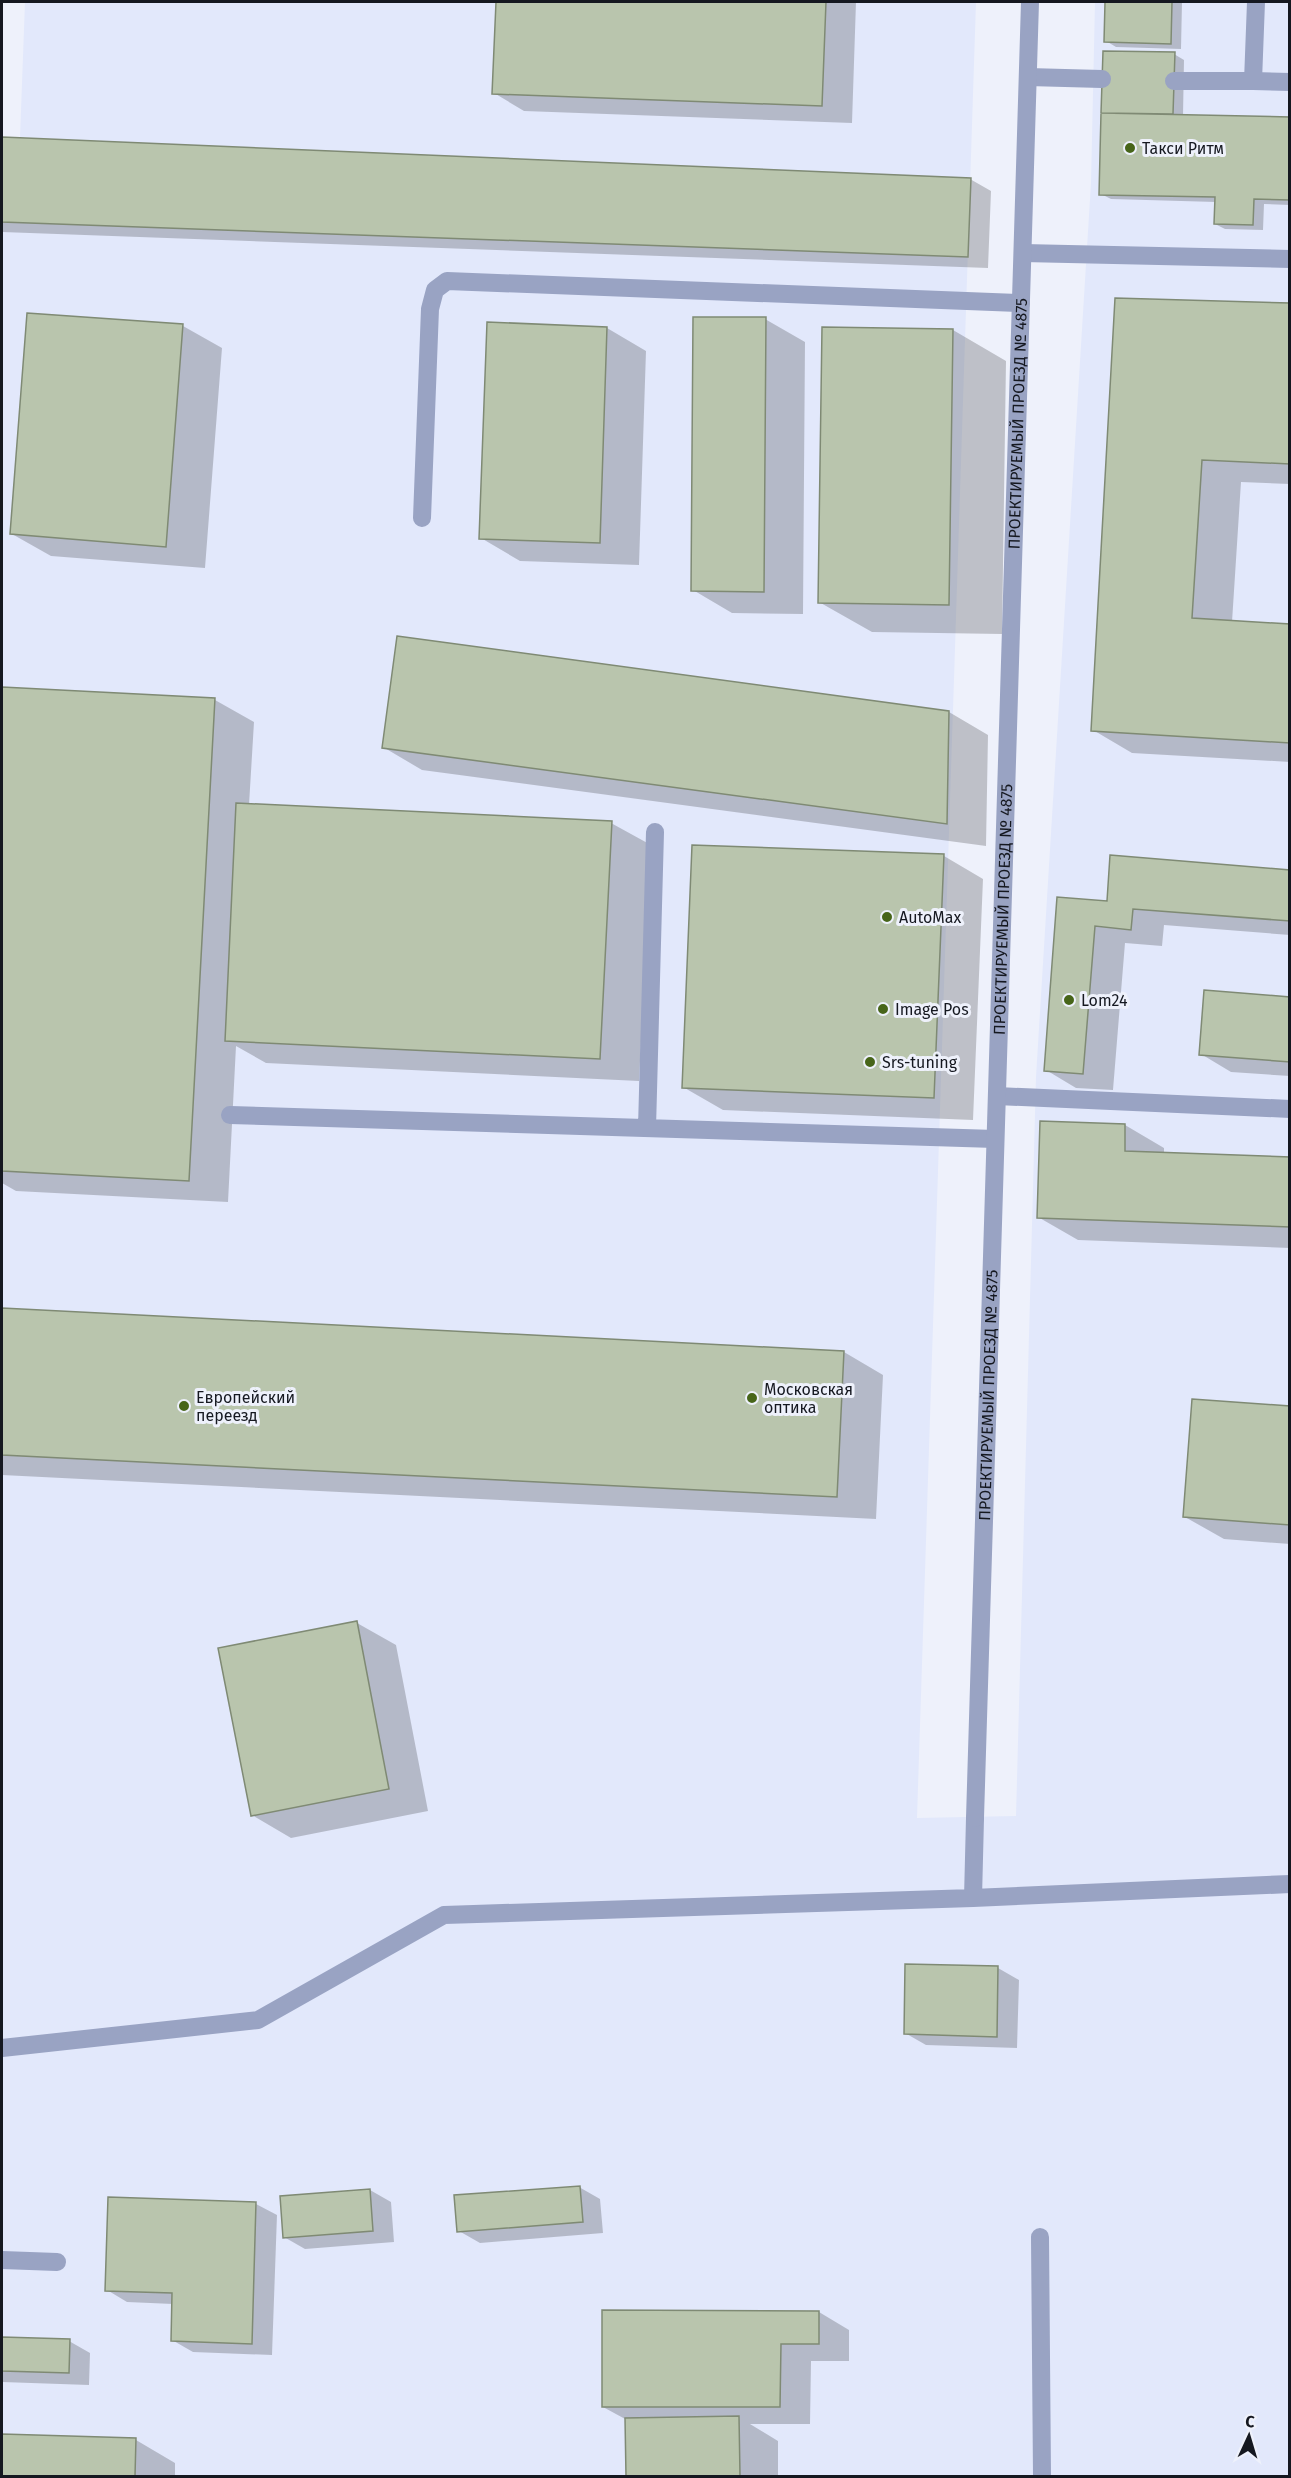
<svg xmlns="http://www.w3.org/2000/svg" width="1291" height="2478" viewBox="0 0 1291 2478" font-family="'Fira Sans',sans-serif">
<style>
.built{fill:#e2e8fb}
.shadow{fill:#0003}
.building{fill:#b9c5ad;stroke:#7f8a74;stroke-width:1.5}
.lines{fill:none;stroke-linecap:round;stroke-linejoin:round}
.service{stroke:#99a3c3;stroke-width:18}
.minor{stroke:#99a3c3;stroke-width:18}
.poi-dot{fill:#476519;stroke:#eef1fb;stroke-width:2}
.labels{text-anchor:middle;stroke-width:6;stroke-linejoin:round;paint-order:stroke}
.poi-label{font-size:16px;fill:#151820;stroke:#eef1fb;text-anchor:start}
.street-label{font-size:16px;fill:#151820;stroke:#eef1fb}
</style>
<rect width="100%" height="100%" fill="#eef1fb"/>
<path class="built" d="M25,2H976L917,1818L1016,1816L1036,1077L1091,183L1095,2H1289V2476H2V137L20,138Z"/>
<path class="shadow" d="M497,2H856L852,123L524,111L494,93Z
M1107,2H1182L1181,49L1116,47L1106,41Z
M1104,52L1174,54L1184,60L1183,116L1290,119V205L1264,204L1263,230L1225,229L1215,224L1216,202L1111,199L1101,194Z
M2,139L970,179L991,191L988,268L2,232Z
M1116,300L1290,305V484L1241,482L1232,622L1290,626V762L1132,753L1093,730Z
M28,314L183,326L222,348L205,568L51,556L12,534Z
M765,319L805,342L803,614L732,613L693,590Z
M607,328L646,351L639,565L520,561L481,538Z
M953,330L1006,361L1002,634L872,632L819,602Z
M2,688L215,700L254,722L249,805L611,823L651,845L639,1081L266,1063L236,1046L228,1202L16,1191L2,1183Z
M949,712L988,735L986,846L422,770L383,747Z
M944,856L983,879L973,1120L723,1110L683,1087Z
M1290,871V935L1164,925L1162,946L1125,943L1113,1090L1076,1088L1046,1070L1059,899L1108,902Z
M1290,998V1076L1231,1072L1201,1054Z
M1125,1125L1164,1148V1154L1290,1159V1248L1078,1240L1038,1217Z
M2,1309L844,1352L883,1375L876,1519L2,1475Z
M1290,1408V1544L1224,1539L1185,1517Z
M357,1623L396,1645L428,1811L291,1838L252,1815Z
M998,1968L1019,1980L1017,2048L926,2045L905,2033Z
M579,2187L600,2199L603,2233L480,2243L459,2231Z
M370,2190L391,2202L394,2242L305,2249L284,2237Z
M109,2198L256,2204L277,2215L272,2355L193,2352L172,2340L173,2304L127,2302L107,2290Z
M819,2312L849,2330V2361H811L810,2424H750L778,2441V2476H627V2420L603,2407Z
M2,2338L69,2341L90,2353L89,2385L2,2382Z
M2,2436L136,2440L175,2463V2476H2Z"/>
<path class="building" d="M496,2H826L822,106L492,94Z
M1105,2H1172L1171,44L1104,42Z
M1103,51L1175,52L1173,114L1101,113Z
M1101,113L1290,117V200L1254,199L1253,225L1214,224L1215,197L1099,195Z
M2,137L971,178L968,257L2,222Z
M1115,298L1290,303V464L1202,460L1192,618L1290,624V743L1091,731Z
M27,313L183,324L166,547L10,534Z
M693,317H766L764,592L691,591Z
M487,322L607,327L600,543L479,539Z
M822,327L953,329L949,605L818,603Z
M397,636L949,711L947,824L382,748Z
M2,687L215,698L189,1181L2,1171Z
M236,803L612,821L600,1059L225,1041Z
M692,845L944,854L934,1098L682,1088Z
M1110,855L1290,870V921L1133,909L1131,930L1095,926L1083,1074L1044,1071L1057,897L1107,901Z
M1204,990L1290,997V1062L1199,1055Z
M1040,1121L1125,1124V1151L1290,1157V1227L1037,1218Z
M2,1308L844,1351L837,1497L2,1455Z
M1192,1399L1290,1406V1525L1183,1517Z
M357,1621L389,1789L251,1816L218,1648Z
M905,1964L998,1966L997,2037L904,2034Z
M580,2186L583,2222L457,2232L454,2195Z
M370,2189L373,2231L283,2238L280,2196Z
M108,2197L256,2202L252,2344L171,2341L172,2293L105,2291Z
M602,2310L819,2311V2344H781L780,2407H602Z
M2,2337L70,2339L69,2373L2,2371Z
M739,2416L740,2476H626L625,2418Z
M2,2434L136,2438L135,2476H2Z"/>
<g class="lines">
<path class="service" d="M1028,77L1102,79
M1174,81H1253L1256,2
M1253,81L1290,82
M1023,253L1290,259
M422,518L430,309L435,290L447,281L1021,303
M997,1096L1290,1109
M230,1115L995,1139
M647,1128L655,832
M973,1898L975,1818
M2,2048L258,2020L444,1915L973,1898L1290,1884
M1040,2237L1042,2476
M2,2260L57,2262"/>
<path class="minor" id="s1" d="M975,1818L1030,2"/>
</g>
<g class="poi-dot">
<circle cx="1130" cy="148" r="6"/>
<circle cx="887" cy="917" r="6"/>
<circle cx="1069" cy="1000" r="6"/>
<circle cx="883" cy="1009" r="6"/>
<circle cx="870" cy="1062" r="6"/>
<circle cx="752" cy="1398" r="6"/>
<circle cx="184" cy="1406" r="6"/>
</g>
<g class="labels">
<g class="poi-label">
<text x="1142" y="154">Такси Ритм</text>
<text x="899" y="923">AutoMax</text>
<text x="1081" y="1006">Lom24</text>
<text x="895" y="1015">Image Pos</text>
<text x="882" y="1068">Srs-tuning</text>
<text x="764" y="1395">Московская<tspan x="764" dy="18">оптика</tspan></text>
<text x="196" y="1403">Европейский<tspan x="196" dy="18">переезд</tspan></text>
</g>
<g class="street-label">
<text dy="6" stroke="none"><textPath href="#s1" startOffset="1395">ПРОЕКТИРУЕМЫЙ ПРОЕЗД № 4875</textPath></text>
<text dy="6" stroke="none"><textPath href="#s1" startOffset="909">ПРОЕКТИРУЕМЫЙ ПРОЕЗД № 4875</textPath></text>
<text dy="6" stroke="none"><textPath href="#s1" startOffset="423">ПРОЕКТИРУЕМЫЙ ПРОЕЗД № 4875</textPath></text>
</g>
</g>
<rect width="1291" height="2478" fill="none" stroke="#151820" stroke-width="6"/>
<g transform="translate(1249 2436) rotate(4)" stroke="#eef1fb" stroke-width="4.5" paint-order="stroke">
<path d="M0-4.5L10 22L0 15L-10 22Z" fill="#151820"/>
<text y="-9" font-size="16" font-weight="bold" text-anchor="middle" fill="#151820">С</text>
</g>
</svg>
